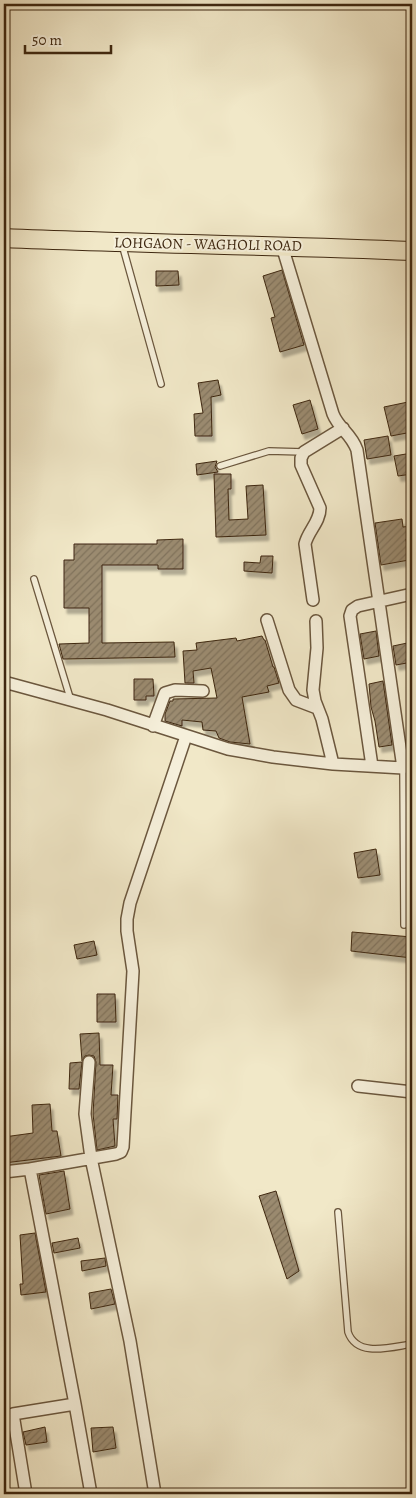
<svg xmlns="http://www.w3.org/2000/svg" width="416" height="1498" viewBox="0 0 416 1498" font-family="Alegreya,serif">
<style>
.building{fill:url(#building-hatch);stroke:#3e2710;filter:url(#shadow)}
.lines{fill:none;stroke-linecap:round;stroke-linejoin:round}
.lane-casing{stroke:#6b573e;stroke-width:8}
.street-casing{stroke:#6b573e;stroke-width:14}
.primary-casing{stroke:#3e2710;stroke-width:20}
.lane{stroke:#f6f0db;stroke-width:5.5}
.street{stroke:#f6f0db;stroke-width:11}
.primary{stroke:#f1e8c8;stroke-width:18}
.labels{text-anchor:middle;stroke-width:4;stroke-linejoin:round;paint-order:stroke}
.street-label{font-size:15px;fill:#3e2710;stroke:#f6f0db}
</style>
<defs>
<pattern id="building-hatch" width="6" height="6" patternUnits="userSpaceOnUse" patternTransform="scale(1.25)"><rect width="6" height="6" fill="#9b8b70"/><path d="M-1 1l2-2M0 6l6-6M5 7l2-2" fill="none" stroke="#80725b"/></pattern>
<filter id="shadow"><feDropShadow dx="3" dy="5.5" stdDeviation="1" flood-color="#0004"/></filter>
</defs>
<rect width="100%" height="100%" fill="#f1e8c8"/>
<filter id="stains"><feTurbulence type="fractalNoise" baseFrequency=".004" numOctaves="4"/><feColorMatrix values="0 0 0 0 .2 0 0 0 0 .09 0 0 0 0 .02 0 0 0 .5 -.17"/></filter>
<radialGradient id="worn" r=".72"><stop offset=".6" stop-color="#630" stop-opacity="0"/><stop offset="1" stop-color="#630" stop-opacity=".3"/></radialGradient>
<path class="building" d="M282,270L304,345L280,352L271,318L275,317L263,276Z
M156,271H178L179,285L156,286Z
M218,380L221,395L211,397L212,436H195L194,414L203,413L198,383Z
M310,400L318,429L302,434L293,405Z
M408,402L412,432L391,436L384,407Z
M388,436L391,455L367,459L364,440Z
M412,453V474L398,476L394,456Z
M217,461L215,467L218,472L197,475L196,464Z
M214,474H231V489H228L229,520L248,519L246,486L263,485L266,535L216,537Z
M402,519L403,527L412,526V537L406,539L409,560L381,565L375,523Z
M183,539V569H158V565H102V643L174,642L175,657L63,659L59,644L89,643V608H64V560H74V544H157V540Z
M261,556H273L272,573L244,571V562L260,563Z
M376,631L379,656L364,659L360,634Z
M262,636L264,640H265L273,667H274L279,683L267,686L269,692L242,697L250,744L230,742L219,738L216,731L203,730L202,722L182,720V726L165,721V714L170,701H173V699L217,698L211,668L193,671L194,683H185L183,651L197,650L196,643L236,638L237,641Z
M412,642V662L396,665L393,646Z
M134,679H153L154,696H146V700H134Z
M383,681L392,745L379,747L375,721L371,707L369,684Z
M376,849L380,875L358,878L354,853Z
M352,932L412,937V958L351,951Z
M94,941L97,955L77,959L74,945Z
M97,994H115L116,1022H97Z
M99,1033L100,1065H113L111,1095H118L117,1119H113L115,1146L97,1150L93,1114L96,1062L94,1056L89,1055L85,1056L82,1061L80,1034Z
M82,1062L79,1089H69L70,1063Z
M50,1104L52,1131H57L61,1156L4,1163V1137L33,1133L32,1105Z
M64,1171L70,1209L46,1214L39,1175Z
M276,1191L299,1271L287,1279L259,1196Z
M35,1233L46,1292L21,1295L20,1284H23L20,1235Z
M78,1238L80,1248L54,1253L52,1243Z
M105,1258L106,1266L82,1271L81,1261Z
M111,1289L115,1304L91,1309L89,1293Z
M45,1427L47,1442L26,1445L23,1432Z
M113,1427L116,1448L93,1452L91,1428Z"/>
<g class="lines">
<defs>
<path id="lane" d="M122,244L161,384
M220,466L269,451L304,452
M34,579L71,701
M403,768L404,925
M338,1212L348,1332C357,1358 391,1347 412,1344"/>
<path id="street" d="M313,600L305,544C308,531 320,522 320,508L301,465V458L304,452L343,428
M267,620L289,690L296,700L317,708
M316,621L317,648L313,690L315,701L322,719L333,764
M4,682L107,710L228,749L273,757L333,764L403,768L357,450C351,433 339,429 333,414L282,246
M153,726L165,693L175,690L203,691
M372,766L350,616L352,610L358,606L412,594
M89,1062L85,1114L91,1158L130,1341L155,1494
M358,1086L412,1092
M4,1172L30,1169
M26,1494L13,1414L75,1404
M91,1494L75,1404L30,1169L116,1154L121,1152L123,1147L133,971L127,931V919L130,903L186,736"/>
<path id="primary" d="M4,238C140,244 276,245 412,251"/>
</defs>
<use href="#lane" class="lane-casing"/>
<use href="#street" class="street-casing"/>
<use href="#primary" class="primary-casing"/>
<use href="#lane" class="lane"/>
<use href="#street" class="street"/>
<use href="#primary" class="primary"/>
</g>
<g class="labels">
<g class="street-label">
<text transform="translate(208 244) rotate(1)" y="5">LOHGAON - WAGHOLI ROAD</text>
</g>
</g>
<rect width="416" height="1498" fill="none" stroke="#f1e8c8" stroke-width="20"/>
<rect x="5" y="5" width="406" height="1488" fill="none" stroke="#3e2710" stroke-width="2.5"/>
<rect x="10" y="10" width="396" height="1478" fill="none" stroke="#3e2710"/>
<path d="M25 45v8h86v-8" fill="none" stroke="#3e2710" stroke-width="2.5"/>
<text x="32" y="45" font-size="15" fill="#3e2710" stroke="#f6f0db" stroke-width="4" paint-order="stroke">50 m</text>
<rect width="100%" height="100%" filter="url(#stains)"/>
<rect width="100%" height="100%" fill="url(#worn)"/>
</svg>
